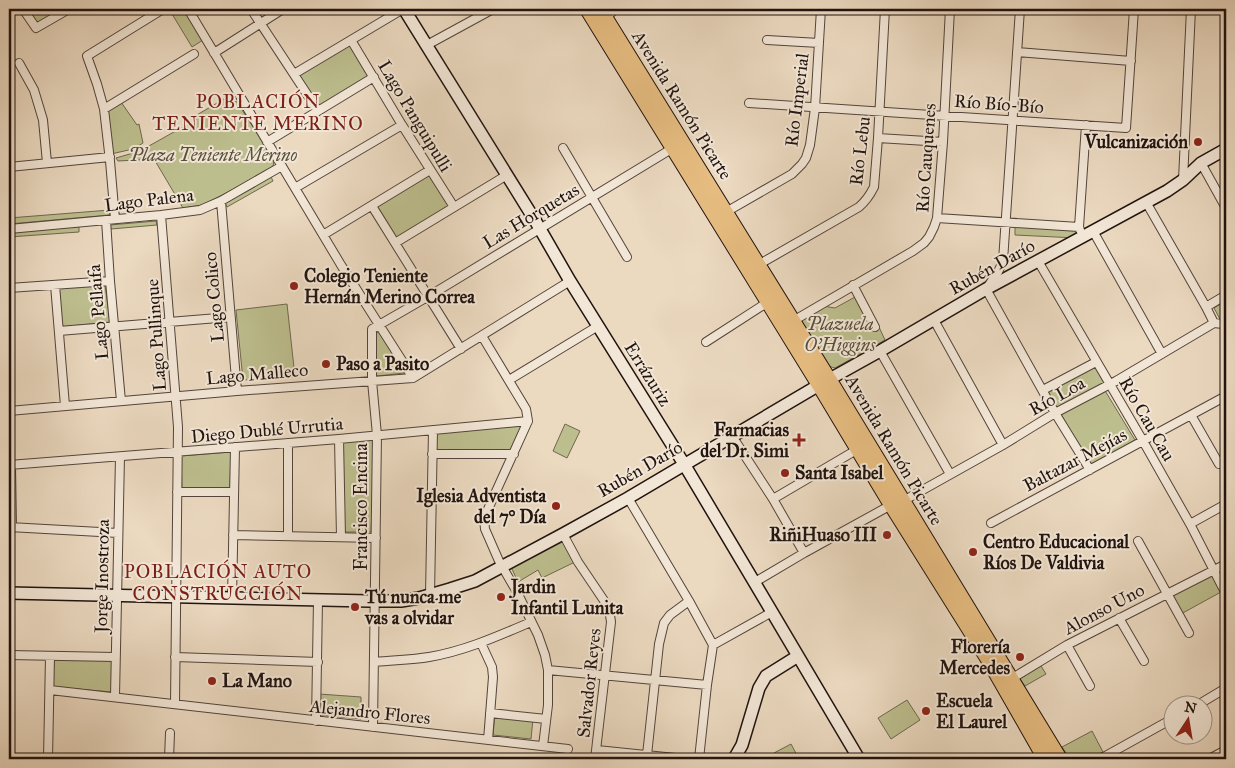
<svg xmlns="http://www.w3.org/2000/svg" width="1235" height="768" viewBox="0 0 1235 768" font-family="'IM FELL Great Primer',serif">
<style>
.green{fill:#bdbe8e;stroke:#6e684e}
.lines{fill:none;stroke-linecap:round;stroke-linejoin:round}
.street-casing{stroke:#53443b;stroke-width:10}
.secondary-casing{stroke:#20130f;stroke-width:14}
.highway-casing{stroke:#20130f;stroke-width:16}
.street{stroke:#f2e6d6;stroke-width:8}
.secondary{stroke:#f2e6d6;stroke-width:11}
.highway{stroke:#e6bc80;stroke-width:14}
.poi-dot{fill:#8f2418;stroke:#f2e6d6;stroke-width:2}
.labels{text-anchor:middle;stroke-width:4;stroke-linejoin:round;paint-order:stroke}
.street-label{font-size:18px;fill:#20130f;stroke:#f2e6d6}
.poi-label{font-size:18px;font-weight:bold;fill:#20130f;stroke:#f2e6d6;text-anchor:start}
.park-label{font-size:18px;font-style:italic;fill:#574f3b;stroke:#f2e6d6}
.neighbourhood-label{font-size:19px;letter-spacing:1px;fill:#7a1f14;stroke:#f2e6d6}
</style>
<rect width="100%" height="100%" fill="#ebd9c0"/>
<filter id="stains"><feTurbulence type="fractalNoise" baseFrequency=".004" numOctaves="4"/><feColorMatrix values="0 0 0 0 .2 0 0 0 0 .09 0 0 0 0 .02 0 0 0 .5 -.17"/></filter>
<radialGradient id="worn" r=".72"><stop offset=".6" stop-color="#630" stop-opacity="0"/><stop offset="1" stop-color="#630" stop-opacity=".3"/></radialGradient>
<path class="green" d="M27,9H65L37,24Z
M169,9H184L203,40L192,47Z
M350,43L371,77L319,108L300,77L301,72Z
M224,99L237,102L274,160L273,167L228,192L202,205L183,208L154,159L118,161L116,158L140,151L197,119L195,116Z
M121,102L137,125L139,124L143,143L133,149L111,154L106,111Z
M429,174L450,205L397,238L376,207Z
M271,177L273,181L227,207L225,203Z
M110,210V215L9,224V218Z
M156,221L157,225L111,229L110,225Z
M1015,225L1076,228V238L1015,235Z
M79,226V232L9,237V232Z
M105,285L110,322L60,327L57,287Z
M855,297L874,330L879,327L885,340L835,368L828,366L801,324L803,316L823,306L835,308Z
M1226,301V319L1221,321L1214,308Z
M287,304L295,377L243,380L236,310Z
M379,332L405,371L404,373L378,376L375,375L374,334Z
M1092,361L1104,383L1057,409L1044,387Z
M1104,389L1135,440L1090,467L1061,414Z
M523,424L510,452L436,453V431Z
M565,424L580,431L567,458L553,451Z
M373,439L374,468L371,532H344L343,441Z
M231,452L230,489L182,490L181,456Z
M561,538L575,562L542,578L538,570L518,582L511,567Z
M1212,576L1221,592L1181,614L1171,595Z
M54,658L113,659L112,692L53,687Z
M1041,666L1046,674L1025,686L1020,679Z
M319,694L361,697V719L319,715Z
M907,700L920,720L891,739L878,718Z
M495,714L533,719L531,739L493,735Z
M1092,731L1103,752L1089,759H1070L1062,747Z
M791,744L799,759H772L774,753Z"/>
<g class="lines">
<defs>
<path id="street" d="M23,9L36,28L69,9
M188,9L341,265L413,378
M251,9L318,111
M1020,9L1003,261L998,272L986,289L1055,413L1090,470
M606,18L615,9
M351,40L402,125L454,207
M767,40L819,43
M427,45L493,9
M1017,52L1131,61
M214,53L283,9
M19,63L34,90L43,120L47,163
M294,74L403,9
M749,103L1126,128L1134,9
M104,109L194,54
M878,138L943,142
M267,142L374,77
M563,148L627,257
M1201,163L1226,208
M9,167L110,157
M1183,180L1191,9
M295,188L402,125
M221,201L237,391
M1146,202L1206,307L1214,323
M372,206L461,349
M726,212L792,174L802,164L806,158L810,145L815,108L821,9
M161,215L178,427L175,704
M937,218L1079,227
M115,219L110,161L104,109L97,84L87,56L163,9
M106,220L110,281L121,401
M9,229L161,215L200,210L221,201L282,166
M1080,230L1079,227L1086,125
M1093,231L1162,354
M323,235L430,170
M395,243L507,175
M1038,261L1143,441L1190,524L1226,594
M758,265L859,207C866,201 870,195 874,187L878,138L885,9
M55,285L65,406
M853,285L875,327
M9,288L110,281
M1206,307L1226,295
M934,320L1003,445
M793,321L913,251L924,243L929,237L934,227L937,218L943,142L950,9
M59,331L230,317
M482,336L526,409L528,421
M706,342L768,302
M880,351L950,474
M509,380L598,326
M1043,390L1096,362
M9,411L237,391L413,378L570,281
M1191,415L1219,464L1226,460
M528,421L484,518L485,529L499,561L517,592L538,635L545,655L548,670V705L543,746
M732,436L773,499L804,553
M339,439L341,537
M432,454H514
M9,465L339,439L528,421
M11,465L12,527
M177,492H234
M628,498L689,601L713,645
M773,499L858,449
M903,501L1003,445L1055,413L1116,381L1214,323L1223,324L1226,322
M991,523L1226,396
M1190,524L1226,504
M9,527L118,533
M563,534L578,562L609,608L611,622L595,759
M233,535L376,538
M288,536V443
M1138,541L1189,633
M755,582L804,553L891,505
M430,595L433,430
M232,599L235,447
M1119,618L1144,661
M481,643L492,667L493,677L488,740
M713,645L772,612
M1067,645L1090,686
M9,655L115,657
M175,657L318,662
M375,662C393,660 411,660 429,657C465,651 498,636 531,622
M548,670L707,685
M1011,679L1067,645L1226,564
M50,690L568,749
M115,696L120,457
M1196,706L1226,688
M490,713L546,719
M316,721L318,600
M373,727L377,435L372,381V329L429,296L673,148
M597,750L685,759
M647,755L659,644L664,623L670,615L689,601
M48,759L50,656
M169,759L170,733
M699,759L707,685L713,645
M1100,759L1172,719
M1209,759L1226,750"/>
<path id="secondary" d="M404,9L536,222L570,281L684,464L772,612L859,759
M9,593L369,601H401L419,598L450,589L475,581L563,534L628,498L819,385L880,351L986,289L1167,191L1183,180L1201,163L1226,149
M734,759L742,745L759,688L766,676L798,656"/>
<path id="highway" d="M587,9L819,385L891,505L989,661L1045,759
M600,9L829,379L1060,759"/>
</defs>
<use href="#street" class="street-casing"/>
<use href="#secondary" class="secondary-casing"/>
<use href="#highway" class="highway-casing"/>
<use href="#street" class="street"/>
<use href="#secondary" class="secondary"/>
<use href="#highway" class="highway"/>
</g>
<g class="poi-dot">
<circle cx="1198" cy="142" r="5"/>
<circle cx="294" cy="286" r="5"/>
<circle cx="326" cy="364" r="5"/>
<path d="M796.5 432.5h5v5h5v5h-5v5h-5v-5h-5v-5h5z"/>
<circle cx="785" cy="473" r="5"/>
<circle cx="556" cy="506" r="5"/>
<circle cx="887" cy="535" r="5"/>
<circle cx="973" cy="552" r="5"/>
<circle cx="501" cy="597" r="5"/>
<circle cx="355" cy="607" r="5"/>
<circle cx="1020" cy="657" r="5"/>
<circle cx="212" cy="681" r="5"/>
<circle cx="926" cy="711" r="5"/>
</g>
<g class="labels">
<g class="street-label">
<text transform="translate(797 100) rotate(-83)" y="6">Río Imperial</text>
<text transform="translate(999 104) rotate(4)" y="6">Río Bío-Bío</text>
<text transform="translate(682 105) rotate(58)" y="6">Avenida Ramón Picarte</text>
<text transform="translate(415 116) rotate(59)" y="6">Lago Panguipulli</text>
<text transform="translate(860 151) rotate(-83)" y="6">Río Lebu</text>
<text transform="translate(926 158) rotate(-86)" y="6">Río Cauquenes</text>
<text transform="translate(149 200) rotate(-7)" y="6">Lago Palena</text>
<text transform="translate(531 216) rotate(-31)" y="6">Las Horquetas</text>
<text transform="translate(992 267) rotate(-29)" y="6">Rubén Darío</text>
<text transform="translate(214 297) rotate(-95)" y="6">Lago Colico</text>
<text transform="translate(98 312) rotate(-95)" y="6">Lago Pellaifa</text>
<text transform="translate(156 335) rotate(-94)" y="6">Lago Pullinque</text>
<text transform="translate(257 374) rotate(-5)" y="6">Lago Malleco</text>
<text transform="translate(648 374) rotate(58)" y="6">Errázuriz</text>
<text transform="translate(1057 396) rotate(-29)" y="6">Río Loa</text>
<text transform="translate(1147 419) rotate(60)" y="6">Río Cau Cau</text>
<text transform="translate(267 430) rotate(-5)" y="6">Diego Dublé Urrutia</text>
<text transform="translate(894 450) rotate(59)" y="6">Avenida Ramón Picarte</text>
<text transform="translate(1075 460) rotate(-28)" y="6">Baltazar Mejías</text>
<text transform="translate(640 469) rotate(-30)" y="6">Rubén Darío</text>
<text transform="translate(361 507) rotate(-90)" y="6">Francisco Encina</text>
<text transform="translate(102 576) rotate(-89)" y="6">Jorge Inostroza</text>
<text transform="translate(1104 609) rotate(-28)" y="6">Alonso Uno</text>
<text transform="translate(589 683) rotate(-84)" y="6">Salvador Reyes</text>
<text transform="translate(370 712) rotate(6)" y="6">Alejandro Flores</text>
</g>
<g class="poi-label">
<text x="1188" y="148" text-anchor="end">Vulcanización</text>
<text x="304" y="282">Colegio Teniente<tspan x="304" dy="21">Hernán Merino Correa</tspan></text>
<text x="336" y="370">Paso a Pasito</text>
<text x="789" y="436" text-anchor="end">Farmacias<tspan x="789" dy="21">del Dr. Simi</tspan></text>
<text x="795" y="479">Santa Isabel</text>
<text x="546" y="502" text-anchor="end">Iglesia Adventista<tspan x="546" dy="21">del 7° Día</tspan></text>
<text x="877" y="541" text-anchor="end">RiñiHuaso III</text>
<text x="983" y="548">Centro Educacional<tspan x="983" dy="21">Ríos De Valdivia</tspan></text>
<text x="511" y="593">Jardin<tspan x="511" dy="21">Infantil Lunita</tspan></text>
<text x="365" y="603">Tú nunca me<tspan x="365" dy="21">vas a olvidar</tspan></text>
<text x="1010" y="653" text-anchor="end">Florería<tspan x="1010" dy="21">Mercedes</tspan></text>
<text x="222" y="687">La Mano</text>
<text x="936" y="707">Escuela<tspan x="936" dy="21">El Laurel</tspan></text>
</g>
<g class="park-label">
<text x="213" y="161">Plaza Teniente Merino</text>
<text x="840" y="330">Plazuela<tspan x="840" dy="21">O’Higgins</tspan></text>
</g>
<g class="neighbourhood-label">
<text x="258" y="108">POBLACIÓN<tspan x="258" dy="22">TENIENTE MERINO</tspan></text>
<text x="218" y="578">POBLACIÓN AUTO<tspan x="218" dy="22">CONSTRUCCIÓN</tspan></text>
</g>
</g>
<rect width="1235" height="768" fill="none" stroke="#ebd9c0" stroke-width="30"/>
<rect x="10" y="10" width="1215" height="748" fill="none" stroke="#20130f" stroke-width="2.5"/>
<rect x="15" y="15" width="1205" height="738" fill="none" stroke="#20130f"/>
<g transform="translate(1188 720) rotate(12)"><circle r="24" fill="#f2e6d6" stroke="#9e9286"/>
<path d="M0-4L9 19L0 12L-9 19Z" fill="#8f2418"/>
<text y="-8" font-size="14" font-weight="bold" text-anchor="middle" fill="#20130f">N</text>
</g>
<rect width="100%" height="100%" filter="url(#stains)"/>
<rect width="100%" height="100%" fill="url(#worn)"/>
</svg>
